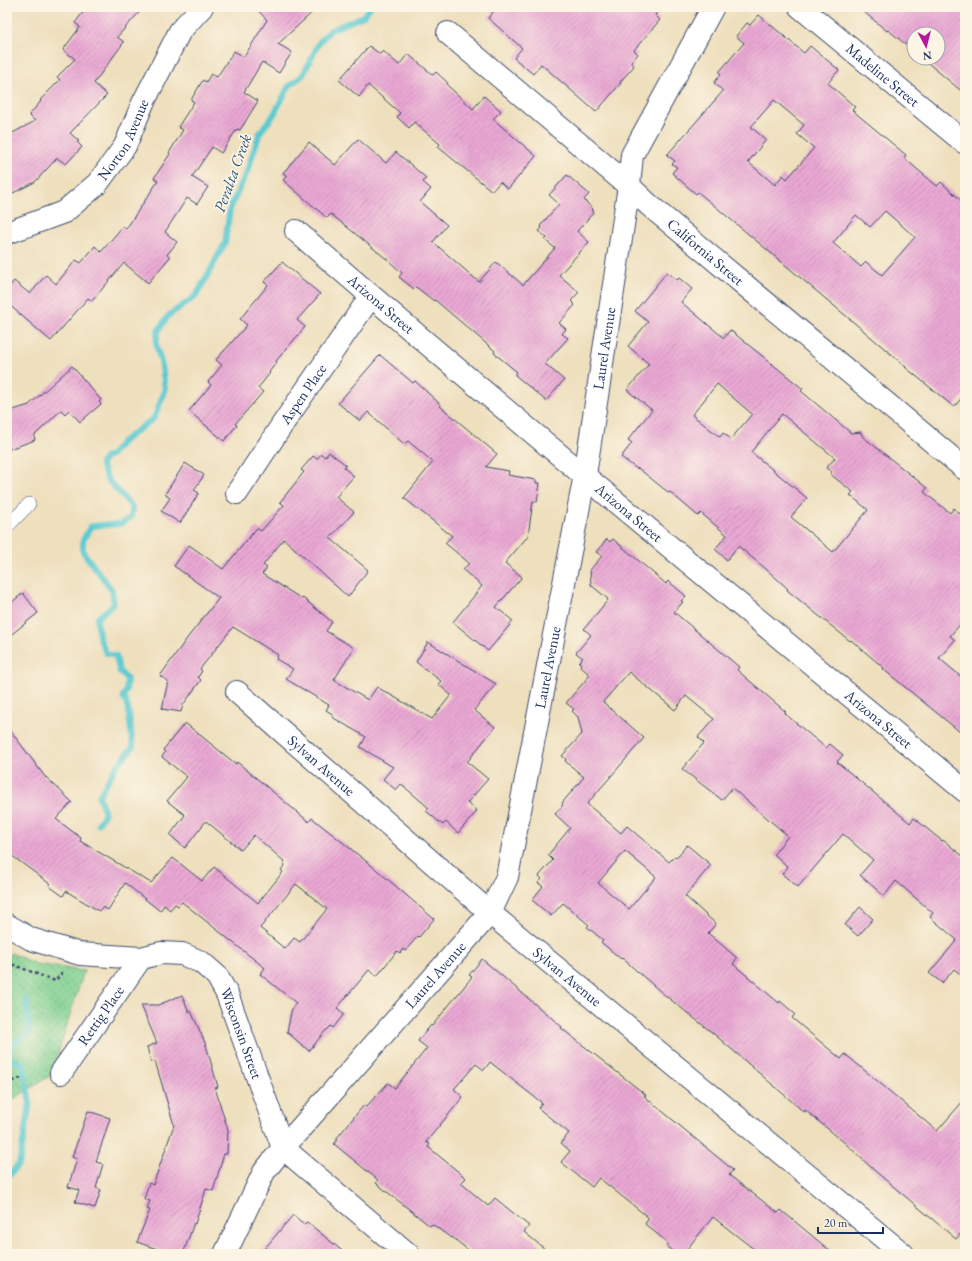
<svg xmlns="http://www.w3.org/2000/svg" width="972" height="1261" viewBox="0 0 972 1261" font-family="'EB Garamond',serif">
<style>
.park{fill:url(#park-dots);stroke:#4e8078}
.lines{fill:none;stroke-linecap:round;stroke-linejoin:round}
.stream{stroke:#5dcad1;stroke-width:6}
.building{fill:url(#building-hatch);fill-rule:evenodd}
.service-casing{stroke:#3b496c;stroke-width:14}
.minor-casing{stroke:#3b496c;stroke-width:24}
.path{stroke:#3b496c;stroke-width:2.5;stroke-dasharray:3 3;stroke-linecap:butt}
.service{stroke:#fff;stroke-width:13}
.minor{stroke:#fff;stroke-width:22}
.labels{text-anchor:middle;stroke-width:3.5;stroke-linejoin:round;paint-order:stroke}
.street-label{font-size:15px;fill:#1b2f5e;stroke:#fcf5e5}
.water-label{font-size:16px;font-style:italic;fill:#2c567b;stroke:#fcf5e5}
</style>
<defs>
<pattern id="park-dots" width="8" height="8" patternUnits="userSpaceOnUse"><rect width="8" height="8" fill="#81d192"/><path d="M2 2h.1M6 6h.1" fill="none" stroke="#69aa7a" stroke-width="1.8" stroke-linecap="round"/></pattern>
<pattern id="building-hatch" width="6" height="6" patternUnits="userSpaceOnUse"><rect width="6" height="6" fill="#eaa8d4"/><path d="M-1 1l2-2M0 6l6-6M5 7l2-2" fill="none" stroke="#bd89af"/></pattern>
</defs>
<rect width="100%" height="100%" fill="#fcf5e5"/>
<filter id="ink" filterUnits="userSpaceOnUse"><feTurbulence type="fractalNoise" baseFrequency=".025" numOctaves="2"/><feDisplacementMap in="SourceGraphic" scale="8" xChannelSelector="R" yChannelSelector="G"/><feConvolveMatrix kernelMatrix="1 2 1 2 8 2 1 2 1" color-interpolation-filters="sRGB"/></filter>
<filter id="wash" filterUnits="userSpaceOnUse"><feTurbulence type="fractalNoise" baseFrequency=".012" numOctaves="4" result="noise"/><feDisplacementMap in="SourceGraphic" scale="16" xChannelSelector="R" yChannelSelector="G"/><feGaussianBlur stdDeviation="0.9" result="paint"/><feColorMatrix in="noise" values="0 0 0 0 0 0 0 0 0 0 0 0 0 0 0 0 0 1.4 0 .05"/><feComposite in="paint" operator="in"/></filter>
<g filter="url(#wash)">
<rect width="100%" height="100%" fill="#eedfbd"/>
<path class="park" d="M11,953L36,964L84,971L51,1075L7,1103V957Z"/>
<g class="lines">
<path class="stream" d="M98,824L105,813L99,796L116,767L133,747L128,708L123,696L126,691L127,679L119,671L116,656L106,653L99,637L97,618L114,604L112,590L83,552V540L91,526L121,524L131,517L132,507L108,480L101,464L105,458L112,454L122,442L154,418L165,390L162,366L156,344L158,331L168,316L196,296L225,243L230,208L247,172L260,132L273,116L289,86L303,75L320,41L331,30L363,16L370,7
M7,1177L19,1164L30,1103L23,1063L10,1061V1046L29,1033L26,999"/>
</g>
<g id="blocks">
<path class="building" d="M87,7H144L117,37L124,42L94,83L107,95L70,133L79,141L77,142L82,147L66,164L57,158L35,182L7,196V136L35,121L29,115L41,101L40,100L60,80L57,77L75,59L63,50L80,27L75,23Z
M255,7H318L278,44L292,52L279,73L262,62L244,92L258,101L240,130L237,129L221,153L212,147L192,177L208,187L197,204L187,198L165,232L177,242L167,255L170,257L148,283L124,263L92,301L88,298L51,341L7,303V289L14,281L30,294L46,275L56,284L76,260L81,263L95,246L101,252L123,226L126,229L158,181L154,178L170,154L169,153L183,130L178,127L194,102L191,100L203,80L206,82L211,74L217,77L234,51L244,57L267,20Z
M497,7H662L655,15L660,20L634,50L638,54L631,62L634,66L620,82L621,83L596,112L541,64L533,74L514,58L522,48L488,18Z
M858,7H965V94L922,58H938V34H914V51L888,30L887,31Z
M759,15L804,53L810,46L839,70L828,83L855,107L852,110L906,155L904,158L937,186L941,182L965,204V394L954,407L905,367H906L851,320L698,192L696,194L672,173L677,167L672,164L675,161L667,155L723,91L714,83L721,74L719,72L744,43L736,36L747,23L750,25ZM774,100L804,125L797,134L814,148L787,179L783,175L775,185L748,162L766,140L751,127ZM885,211L915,237L882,275L866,262L861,267L833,243L856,215L870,227Z
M369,46L380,54L383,51L399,65L408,54L433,75L436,72L448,83L447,85L473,109L484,96L501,111L493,119L536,156L508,189L500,182L492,191L438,147L440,144L414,122L409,128L397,117L400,113L368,85L359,97L339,80Z
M358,139L386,163L396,152L426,178L423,182L431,189L420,202L447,225L433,242L479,282L496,262L523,285L555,248L545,240L547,238L539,231L542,228L540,226L559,204L549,195L567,175L589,194L584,200L593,209L592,210L594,212L577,231L589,242L559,275L579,292L571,301L575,305L559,323L566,329L562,334L568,338L545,364L564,380L546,401L515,375L517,372L494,353L495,351L435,300L434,301L416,287L414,289L399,277L402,273L389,261L331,214L327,218L283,180L287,176L283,173L309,142L335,165Z
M282,262L320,294L297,320L305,327L276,361L277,362L269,372L270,373L258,388L263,392L235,424L237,425L224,441L189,411L211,385L208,382L222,365L216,360L247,325L240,319L268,285L264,282Z
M667,272L677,280L679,278L692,289L681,302L724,338L730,330L803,389L801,391L851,433L861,432L862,436L927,488L924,492L950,513L954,508L965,518V619L950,636L955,640L939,658L965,680V736L883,669L884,668L851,640L850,641L787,590L788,589L766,569L738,546L727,560L715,549L727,535L701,513L698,516L670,492L669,493L638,468L637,469L621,457L632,443L628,440L652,410L627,390L649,364L628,346L648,322L635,311ZM717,384L752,414L731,439L723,433L720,437L692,415ZM782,414L835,458L826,468L832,472L830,474L853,492L850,495L868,510L833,552L791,517L807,498L751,452Z
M380,355L413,383L415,381L441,405L440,406L497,454L486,467L509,471L508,475L536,480V483H540L537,502L533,501L528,536L505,563L522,577L496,607L513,621L488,651L453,622L482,586L463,570L469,563L445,543L452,536L404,498L433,462L408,441L404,444L368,412L360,421L338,403Z
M72,366L101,400L99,402L101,404L80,422L69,410L65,414L61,410L34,436L35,440L7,450V412L29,405Z
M329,452L346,465L344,468L354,476L336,497L354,512L330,538L368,570L348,597L284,539L263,565L267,568L262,574L302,599L303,598L332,622L326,631L354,648L334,680L368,700L377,687L432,719L451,695L438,684L441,681L416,662L428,642L496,684L474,710L495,727L467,762L488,779L467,803L477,811L458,833L446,822L443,825L426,811L429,808L401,784L396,790L383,779L393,767L360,747L366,737L332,717L334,715L326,710L329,705L286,679L293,669L276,659L278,655L233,627L200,669L202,671L198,677L201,680L183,705L181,712L162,709L168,681L160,676L188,637L219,598L174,566L189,545L223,569L257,528L261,531L284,505L280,502L304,472L301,470L313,456L317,459L321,454L325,457Z
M185,463L204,475L194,490L199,493L180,523L161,511L170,498L165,494Z
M607,539L610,542L613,539L666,584L668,581L686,596L681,601L683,602L674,612L739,667L737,670L786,712L784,713L826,748L830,744L843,755L837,762L910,823L914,818L942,841L943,840L965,858V978L954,969L942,983L929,973L957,940L930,917L933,913L896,881L884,896L860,875L873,860L843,834L798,887L782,874L788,867L774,854L788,836L732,788L722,800L682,769L704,743L698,737L714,719L686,696L675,710L629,672L603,702L644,738L587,804L621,833L627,826L669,862L674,857L676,858L687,845L711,865L685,896L716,924L708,933L737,958L733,964L779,1003L780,1001L795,1014L792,1018L841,1059L845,1054L937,1131L965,1099V1229L956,1239L875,1171L845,1143L805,1110L804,1112L714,1034L661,992L622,958L621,959L601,942L603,940L587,927L589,925L563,903L551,916L532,900L543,886L538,883L542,879L539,876L553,860L548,855L570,828L555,814L563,805L562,803L584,777L565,761L566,759L562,756L582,734L578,717L572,711L574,709L566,703L590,675L580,666L581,664L579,662L583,658L576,653L591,635L584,629L607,601L608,599L591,585L590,570L602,556L596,552ZM625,851L656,877L629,909L598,883Z
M23,593L38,613L7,638V606Z
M185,723L236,764L237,762L309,822L312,818L371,865L434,919L419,937L418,936L405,951L403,949L400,953L397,951L377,976L369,970L337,1008L344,1014L333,1028L331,1026L327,1030H326L309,1051L287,1032L292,1008L296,1003L260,974L265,968L182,902L178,906L175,904L170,910L164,905L160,911L125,883L108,910L102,907L99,911L66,891L63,896L49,886L50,884L7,852V726L46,778V777L72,802L56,819L81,838L80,841L151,883L173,858L202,881L214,867L258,903L283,872L281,870L285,865L283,863L285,862L254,835L241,850L206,821L185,848L170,835L185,815L167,801L187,777L162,757L165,752L163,750ZM296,884L327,909L300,942L294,938L285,949L260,928Z
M860,907L873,919L858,936L845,925Z
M482,959L562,1027L561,1028L646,1095L644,1096L733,1170L729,1175L778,1213L781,1210L834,1254H760L713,1217L683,1254H676L666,1246L668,1243L645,1224L649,1218L599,1178L592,1187L561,1162L570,1151L561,1143L569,1133L538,1108L542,1103L490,1062L484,1070L476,1064L454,1089L463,1097L426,1142L430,1144L428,1147L466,1178L461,1183L488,1206L495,1198L529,1226L524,1232L551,1254H473L452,1237L451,1238L432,1224L430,1226L376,1183L378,1180L334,1144L338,1139H336L364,1105L366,1107L388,1083L395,1088L427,1048L418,1041L431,1025L432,1026L472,977L469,975Z
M182,995L189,1012L191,1011L206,1045L218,1087L215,1088L228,1130L227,1154H224L213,1191L206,1189L195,1224L194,1223L183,1254H171L137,1242L150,1210L147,1209L150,1201L144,1199L149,1183L153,1185L174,1125L155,1061L151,1062L147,1047L157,1043L141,1005H158Z
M88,1111L110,1118L96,1162L103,1164L96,1188L101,1190L95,1208L75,1202L79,1190L68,1187L77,1159L72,1157Z
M293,1215L304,1224L307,1222L346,1254H260Z"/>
</g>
</g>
<g filter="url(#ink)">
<use href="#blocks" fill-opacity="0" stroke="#3b496c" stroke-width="1"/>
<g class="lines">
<defs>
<path id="service" d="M7,527L29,504"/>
<g id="minor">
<path id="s1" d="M800,7L965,143"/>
<path id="s2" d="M448,33L629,186L649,205L965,469"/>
<path id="s3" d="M296,231C516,422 741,605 965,791"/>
<path id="s4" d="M7,233L64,212L97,184L125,146L143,103L180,31L202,7"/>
<path id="s5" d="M237,493L284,422L371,296"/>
<path id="s6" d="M237,692L490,913L903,1254"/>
<path id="s7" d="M7,925L31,939L80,954L141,958L161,953L182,954L201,962L217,976L227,994L283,1148L408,1254"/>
<path id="s8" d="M61,1073L141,958"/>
<path id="s9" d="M225,1254L264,1172L283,1148L490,913L507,877L585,475L629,186L632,155L713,7"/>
</g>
</defs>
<use href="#service" class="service-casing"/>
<use href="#minor" class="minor-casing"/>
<path class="path" d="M7,968L14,965L55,981L63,972
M7,1083L21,1078"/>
<use href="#service" class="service"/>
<use href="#minor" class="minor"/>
</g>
</g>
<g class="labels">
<g class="street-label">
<text dy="5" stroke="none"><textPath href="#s1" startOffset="107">Madeline Street</textPath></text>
<text dy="5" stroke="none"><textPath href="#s4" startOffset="156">Norton Avenue</textPath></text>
<text dy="5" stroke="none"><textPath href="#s2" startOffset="338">California Street</textPath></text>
<text dy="5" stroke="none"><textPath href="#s3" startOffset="112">Arizona Street</textPath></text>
<text dy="5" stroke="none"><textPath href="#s9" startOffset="1012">Laurel Avenue</textPath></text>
<text dy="5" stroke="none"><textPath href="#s5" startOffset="119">Aspen Place</textPath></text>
<text dy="5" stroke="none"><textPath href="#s3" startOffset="436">Arizona Street</textPath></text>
<text dy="5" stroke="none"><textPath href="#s9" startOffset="688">Laurel Avenue</textPath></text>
<text dy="5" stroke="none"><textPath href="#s3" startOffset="760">Arizona Street</textPath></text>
<text dy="5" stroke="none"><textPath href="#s6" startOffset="112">Sylvan Avenue</textPath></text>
<text dy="5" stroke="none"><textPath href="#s9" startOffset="352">Laurel Avenue</textPath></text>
<text dy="5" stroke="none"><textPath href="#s6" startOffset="436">Sylvan Avenue</textPath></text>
<text dy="5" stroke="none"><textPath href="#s8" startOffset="70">Rettig Place</textPath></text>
<text dy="5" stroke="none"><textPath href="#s7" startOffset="286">Wisconsin Street</textPath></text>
</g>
<g class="water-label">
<text transform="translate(232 173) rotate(-70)" y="6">Peralta Creek</text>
</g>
</g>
<rect width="972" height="1261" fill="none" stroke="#fcf5e5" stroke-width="24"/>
<g transform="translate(926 46) rotate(173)"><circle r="19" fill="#fcf5e5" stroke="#a2a6af"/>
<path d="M0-3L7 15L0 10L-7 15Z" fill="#b5179e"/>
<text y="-6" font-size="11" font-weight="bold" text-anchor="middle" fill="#1b2f5e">N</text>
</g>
<path d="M818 1227v6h65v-6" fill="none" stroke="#1b2f5e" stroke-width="2"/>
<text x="824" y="1227" font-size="12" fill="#1b2f5e" stroke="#fcf5e5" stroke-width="3" paint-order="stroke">20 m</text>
</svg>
